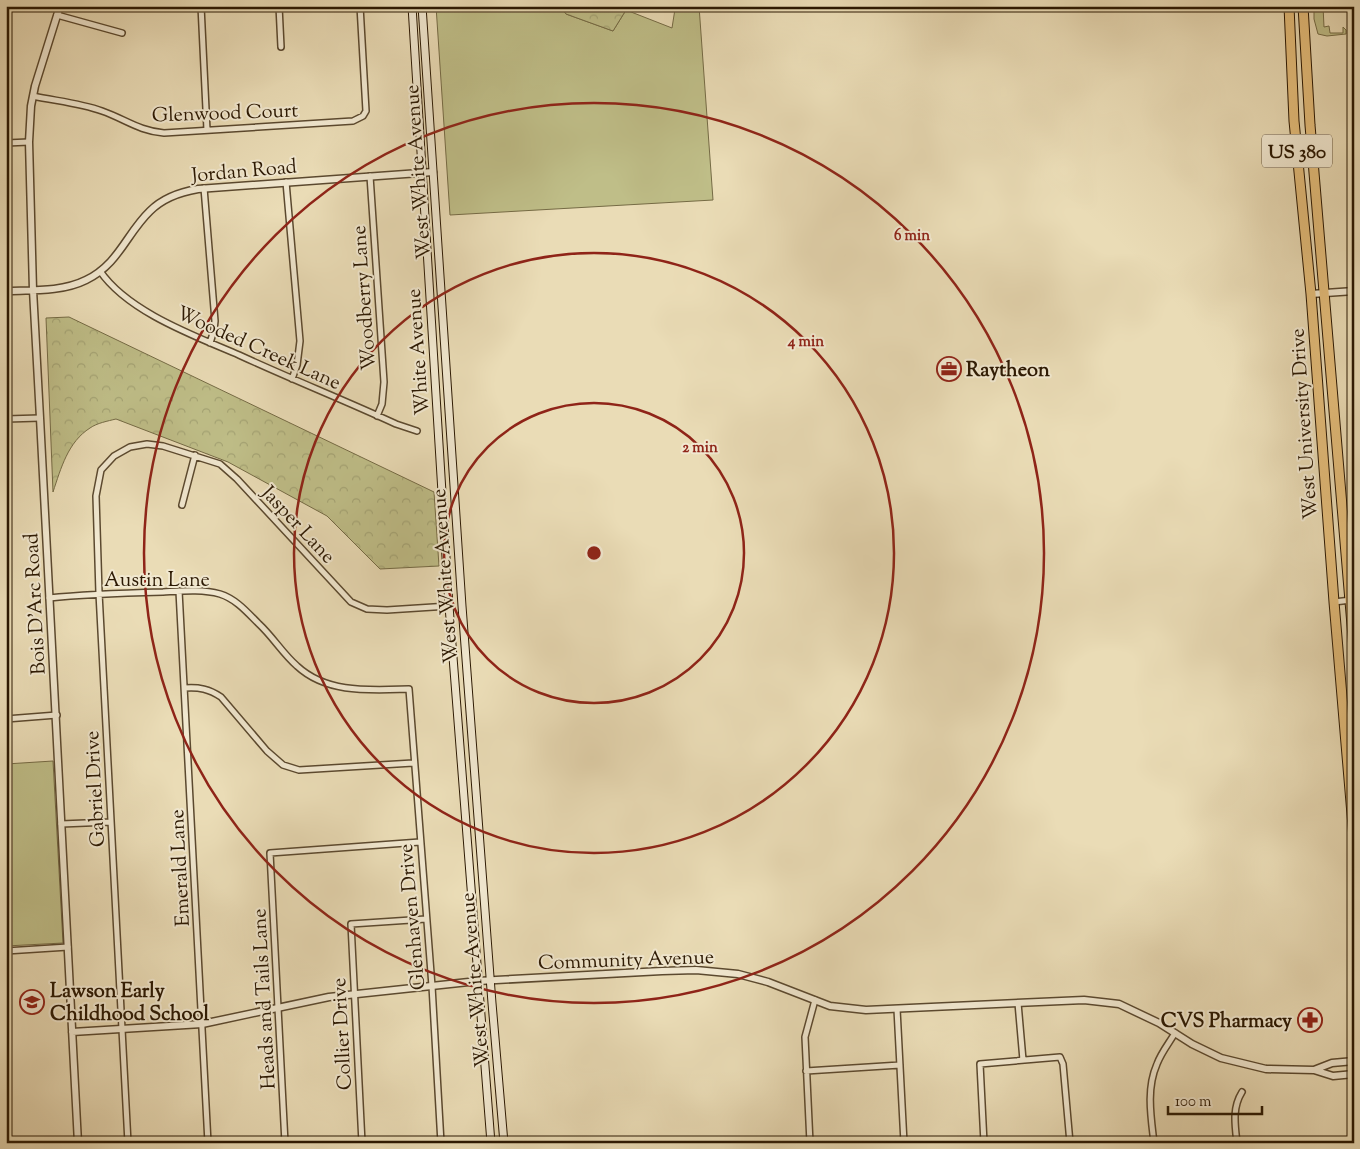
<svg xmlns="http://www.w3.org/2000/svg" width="1360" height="1149" viewBox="0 0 1360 1149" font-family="'Sorts Mill Goudy',serif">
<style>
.green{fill:#bfbe88;stroke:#756b45}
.forest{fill:url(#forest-crowns);stroke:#756b45}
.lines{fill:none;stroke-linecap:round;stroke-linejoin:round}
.minor-casing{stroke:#5b492f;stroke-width:8}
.tertiary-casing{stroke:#5b492f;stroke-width:9}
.secondary-casing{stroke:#2b1802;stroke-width:9}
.trunk-casing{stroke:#2b1802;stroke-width:11}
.minor{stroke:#f1e8d0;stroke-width:5}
.tertiary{stroke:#f1e8d0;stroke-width:6}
.secondary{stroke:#f1e8d0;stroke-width:7}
.trunk{stroke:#e5be7b;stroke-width:9}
.ring{fill:none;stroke:#8f2418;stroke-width:2.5}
.labels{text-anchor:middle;stroke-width:4;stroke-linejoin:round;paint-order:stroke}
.shield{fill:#f1e8d0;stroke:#665640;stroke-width:1}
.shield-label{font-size:19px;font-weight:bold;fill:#2b1802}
.street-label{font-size:20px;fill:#2b1802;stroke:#f1e8d0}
.poi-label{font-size:20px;font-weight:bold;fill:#2b1802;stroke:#f1e8d0;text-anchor:start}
.centre{fill:#8f2418;stroke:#f1e8d0;stroke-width:2.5}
.ring-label{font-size:15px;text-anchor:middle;font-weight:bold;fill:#8f2418;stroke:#f1e8d0;stroke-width:4;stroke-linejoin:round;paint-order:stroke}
</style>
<defs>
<pattern id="forest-crowns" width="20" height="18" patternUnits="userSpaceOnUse" patternTransform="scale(1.25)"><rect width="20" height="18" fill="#bfbe88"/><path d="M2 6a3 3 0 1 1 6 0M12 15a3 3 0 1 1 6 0" fill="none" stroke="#a4a374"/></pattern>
</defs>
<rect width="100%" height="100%" fill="#eadcb6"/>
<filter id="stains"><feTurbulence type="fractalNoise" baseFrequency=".004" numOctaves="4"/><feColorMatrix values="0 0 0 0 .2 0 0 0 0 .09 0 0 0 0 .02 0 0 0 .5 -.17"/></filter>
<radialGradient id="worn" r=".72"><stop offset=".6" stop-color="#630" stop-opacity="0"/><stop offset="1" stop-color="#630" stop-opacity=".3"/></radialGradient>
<path class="green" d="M436,6H560L566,14L613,31L626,10L672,28L675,9L673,6H699L713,200L450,215Z
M1314,6H1323L1324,27L1329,26L1330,33H1343V27L1346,30V34L1327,36L1318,34L1314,19Z
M53,761L63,943L6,946V764Z"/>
<path class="forest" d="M560,6H614L626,10L613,31L566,14Z
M69,317L434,492L439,566L380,569L327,516L228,462L116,419C108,421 97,423 90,428C68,442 61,468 53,492L46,318Z"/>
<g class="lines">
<defs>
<path id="minor" d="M201,6L207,130
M279,6L281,47
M57,15L122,33
M33,96C56,101 80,103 102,111C125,119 139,131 164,133L353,121L363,116L366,111L360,6
M6,143L29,142
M370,176L384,382L382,404L377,416
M286,182L300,341L297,365L292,379
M204,188L215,321L214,330L210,343
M100,271C128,312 195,336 239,355C291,379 344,400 396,424L417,431
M6,419L40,418
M182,505L195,455
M179,591L208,1143
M49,598C87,594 125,593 163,592C182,591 202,589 220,594C236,599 247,612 259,624C273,637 283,654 297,666C327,694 371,690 409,689L432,986L441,1143
M1334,602L1351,600
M185,688C199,687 209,689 221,697L267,751L283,765L299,770L413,763
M6,719L57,715
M61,824L110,822
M6,951L68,947
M1018,1003L1023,1060
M897,1009L904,1143
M806,1071L900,1065
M128,1143L99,593L96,496L101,470L114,456L130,447L147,444L163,446L220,464L237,479L351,602L367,609L387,610L449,606
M285,1143L270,853L420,842
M362,1143L351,924L426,919
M810,1143L805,1037L815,1000
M984,1143L980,1064L1060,1057L1063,1064L1070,1143
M1154,1143C1151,1117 1146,1089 1157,1064C1161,1053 1169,1043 1175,1033
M1237,1143C1235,1125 1232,1108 1242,1092"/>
<path id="tertiary" d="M60,6L35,86L31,106L29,142L33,290L40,418L78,1143
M6,291C32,290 62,292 86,280C119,264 126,234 150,211C163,198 180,192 198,189L433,172
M1311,294L1354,291
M72,1032L202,1024L329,997L478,981L662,971L696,970L738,974L768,982L830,1006L866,1010L1084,1000L1119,1004L1159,1023L1192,1044L1221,1058L1266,1069L1314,1070L1333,1076L1354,1074
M1314,1070L1332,1063L1354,1061"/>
<path id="secondary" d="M412,6L449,606L491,1143
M422,6L462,606L492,1003L504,1143"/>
<path id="trunk" d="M1289,6L1294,121L1311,294L1334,602L1354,838
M1303,6L1310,125L1354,649"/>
</defs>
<use href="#minor" class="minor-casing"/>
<use href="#tertiary" class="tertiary-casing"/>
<use href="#secondary" class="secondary-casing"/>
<use href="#trunk" class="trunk-casing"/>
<use href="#minor" class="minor"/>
<use href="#tertiary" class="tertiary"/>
<use href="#secondary" class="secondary"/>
<use href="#trunk" class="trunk"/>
</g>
<g class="ring">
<circle cx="594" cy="553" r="150"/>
<circle cx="594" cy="553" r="300"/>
<circle cx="594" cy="553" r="450"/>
</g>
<defs>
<symbol id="office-ring" viewBox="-11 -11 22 22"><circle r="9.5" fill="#f1e8d0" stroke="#8f2418" stroke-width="1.5"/><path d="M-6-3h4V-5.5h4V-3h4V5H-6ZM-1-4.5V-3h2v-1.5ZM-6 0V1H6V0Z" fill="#8f2418"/></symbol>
<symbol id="school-ring" viewBox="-11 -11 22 22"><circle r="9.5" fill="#f1e8d0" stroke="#8f2418" stroke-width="1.5"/><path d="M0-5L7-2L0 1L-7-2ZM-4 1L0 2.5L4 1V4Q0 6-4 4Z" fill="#8f2418"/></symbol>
<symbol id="pharmacy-ring" viewBox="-11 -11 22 22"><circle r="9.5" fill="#f1e8d0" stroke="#8f2418" stroke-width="1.5"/><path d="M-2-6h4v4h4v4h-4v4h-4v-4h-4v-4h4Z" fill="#8f2418"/></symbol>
</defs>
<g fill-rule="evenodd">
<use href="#office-ring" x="935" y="355" width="28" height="28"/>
<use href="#school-ring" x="18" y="988" width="28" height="28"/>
<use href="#pharmacy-ring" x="1296" y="1006" width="28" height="28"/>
</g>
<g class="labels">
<rect class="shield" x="1262" y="134.5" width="70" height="33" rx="4"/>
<g class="shield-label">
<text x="1297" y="158">US 380</text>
</g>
<g class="street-label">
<text transform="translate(225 112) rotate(-2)" y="7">Glenwood Court</text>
<text transform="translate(244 170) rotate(-5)" y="7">Jordan Road</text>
<text transform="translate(417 172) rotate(-94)" y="7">West White Avenue</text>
<text transform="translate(363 298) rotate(-94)" y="7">Woodberry Lane</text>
<text transform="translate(259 347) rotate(24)" y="7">Wooded Creek Lane</text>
<text transform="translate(417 352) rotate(-94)" y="7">White Avenue</text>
<text transform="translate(1303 424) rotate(-94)" y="7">West University Drive</text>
<text transform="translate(299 524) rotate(47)" y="7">Jasper Lane</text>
<text transform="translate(444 576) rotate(-94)" y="7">West White Avenue</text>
<text x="157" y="586">Austin Lane</text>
<text transform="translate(34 604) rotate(-93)" y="7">Bois D'Arc Road</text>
<text transform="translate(94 789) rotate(-93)" y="7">Gabriel Drive</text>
<text transform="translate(179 868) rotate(-93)" y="7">Emerald Lane</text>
<text transform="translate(411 917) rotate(-95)" y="7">Glenhaven Drive</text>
<text transform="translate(626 959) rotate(-2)" y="7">Community Avenue</text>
<text transform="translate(474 980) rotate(-95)" y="7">West White Avenue</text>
<text transform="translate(263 999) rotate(-93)" y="7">Heads and Tails Lane</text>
<text transform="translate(341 1034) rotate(-93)" y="7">Collier Drive</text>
</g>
<g class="poi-label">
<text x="966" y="376">Raytheon</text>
<text x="50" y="997">Lawson Early<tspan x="50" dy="23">Childhood School</tspan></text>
<text x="1292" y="1027" text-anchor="end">CVS Pharmacy</text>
</g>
</g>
<circle cx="594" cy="553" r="8" class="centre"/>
<g class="ring-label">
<text x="912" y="240">6 min</text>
<text x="806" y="346">4 min</text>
<text x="700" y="452">2 min</text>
</g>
<rect width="1360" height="1149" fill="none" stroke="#eadcb6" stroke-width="25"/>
<rect x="8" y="8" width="1345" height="1134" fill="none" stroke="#2b1802" stroke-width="2.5"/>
<rect x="12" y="12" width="1335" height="1124" fill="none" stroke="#2b1802"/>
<path d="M1168 1106v8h94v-8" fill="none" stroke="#2b1802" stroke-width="2.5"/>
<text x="1175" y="1106" font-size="15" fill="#2b1802" stroke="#f1e8d0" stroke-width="4" paint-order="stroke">100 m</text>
<rect width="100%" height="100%" filter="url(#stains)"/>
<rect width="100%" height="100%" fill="url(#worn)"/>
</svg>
